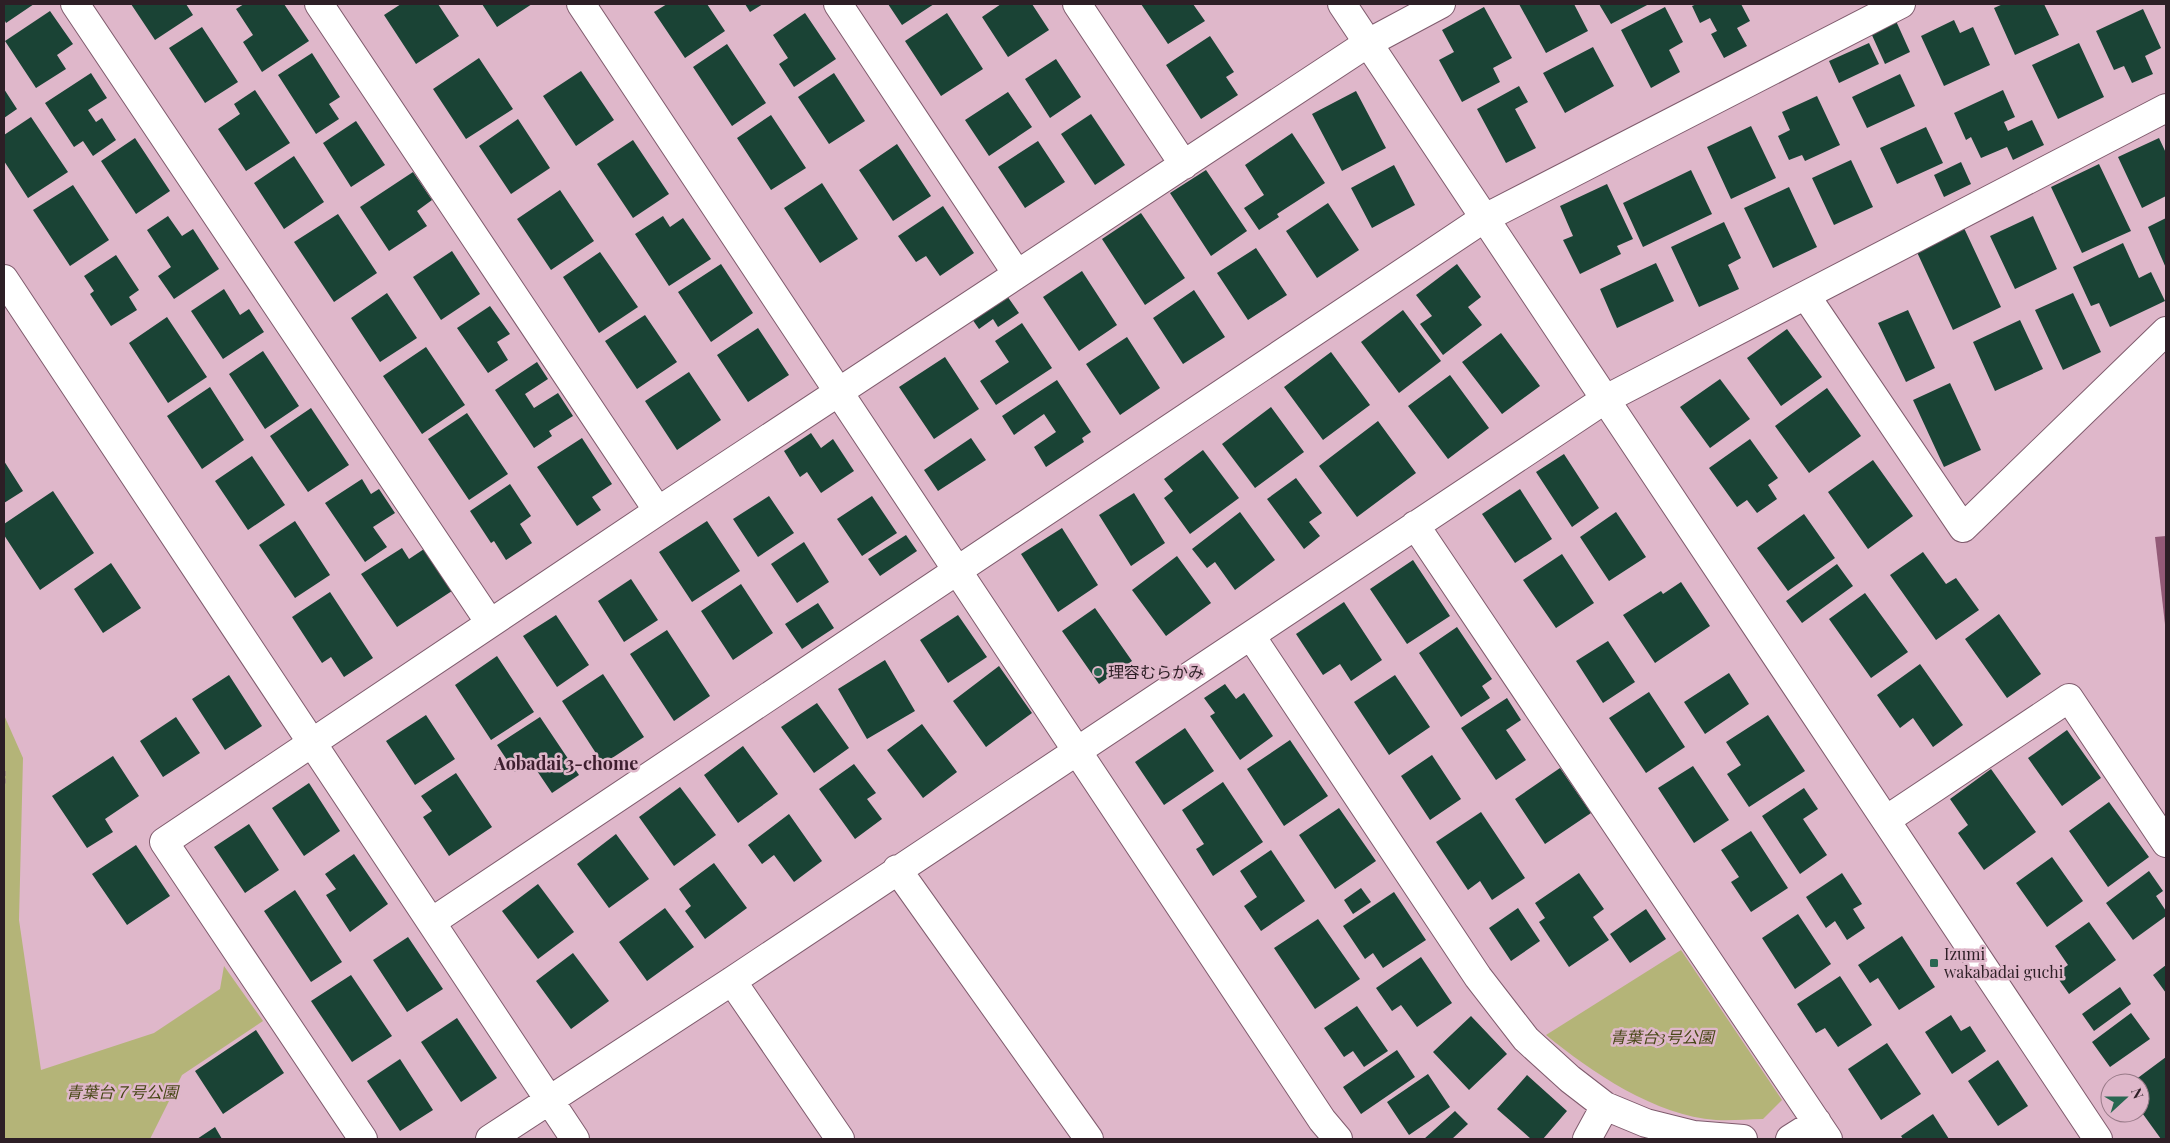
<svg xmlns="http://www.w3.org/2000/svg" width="2170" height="1143" viewBox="0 0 2170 1143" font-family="'Playfair Display','Noto Sans JP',serif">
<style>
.green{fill:#b4b478}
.water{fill:#935a77}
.building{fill:#1a4335}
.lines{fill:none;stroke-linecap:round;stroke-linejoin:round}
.minor-casing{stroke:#7f5b6d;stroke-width:30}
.tertiary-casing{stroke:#7f5b6d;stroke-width:30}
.path{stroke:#947785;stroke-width:3;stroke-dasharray:5 2.5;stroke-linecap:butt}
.minor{stroke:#fff;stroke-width:28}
.tertiary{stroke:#fff;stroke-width:28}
.poi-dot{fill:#296651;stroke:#dfb7ca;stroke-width:2}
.labels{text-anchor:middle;stroke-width:5;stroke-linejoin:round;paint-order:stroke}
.poi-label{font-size:16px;fill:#2d1f26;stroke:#dfb7ca;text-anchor:start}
.park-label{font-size:16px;font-style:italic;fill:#484717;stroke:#dfb7ca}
.neighbourhood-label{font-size:18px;font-weight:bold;fill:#3e1f2f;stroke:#dfb7ca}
</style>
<rect width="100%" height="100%" fill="#dfb7ca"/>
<path class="green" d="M4,715L23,758L19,920L41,1070L154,1033L220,989L224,966L263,1021L182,1075L150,1139H4Z
M1681,950L1782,1100L1763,1119C1747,1119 1732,1121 1716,1120C1656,1116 1591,1072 1546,1035Z"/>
<path class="water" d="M2166,536V633L2155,537Z"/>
<path class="building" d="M4,4H34L6,23L4,19Z
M131,4H186L193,15L155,40Z
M244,4H284L309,41L262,72L243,42L253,35L236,9Z
M401,4H438L459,36L416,64L384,15Z
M482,4H532L497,27Z
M667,4H707L725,31L685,58L654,12Z
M745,4H763L750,12Z
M888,4H934L902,25Z
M1001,4H1032L1049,30L1008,57L982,17Z
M1141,4H1193L1205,21L1168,44Z
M1519,4H1574L1588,31L1546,53Z
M1599,4H1649L1611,24Z
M1697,4H1741L1750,21L1737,28L1747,46L1724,58L1711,34L1717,31L1710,18L1700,23L1692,6Z
M2003,4H2044L2059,35L2015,55L1994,8Z
M1484,7L1512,58L1493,68L1500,82L1462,102L1439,60L1454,52L1442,30Z
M1665,7L1683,42L1669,50L1680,72L1651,88L1621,30Z
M2143,9L2161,48L2145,56L2153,74L2132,83L2124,66L2114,70L2096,31Z
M50,11L73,44L57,55L66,69L36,88L5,41Z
M805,13L836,59L794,87L779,64L788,58L773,35Z
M947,13L983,69L941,96L905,41Z
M1954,20L1960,33L1973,27L1990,65L1944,86L1921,36Z
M1896,21L1910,52L1885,64L1871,33Z
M202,27L238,82L205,103L169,48Z
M1210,36L1234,72L1226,77L1238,95L1201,119L1166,65Z
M1869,43L1879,64L1839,83L1829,61Z
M2079,43L2104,97L2058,119L2032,65Z
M727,44L766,103L732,126L693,67Z
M1593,47L1614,86L1565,113L1543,73Z
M312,53L340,97L329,104L339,119L316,134L278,75Z
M479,58L513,109L466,139L433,89Z
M1056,59L1081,97L1050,118L1025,79Z
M581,71L614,120L576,146L543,96Z
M91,73L107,98L88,110L96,122L102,118L116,140L93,156L83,141L74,147L45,103Z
M834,73L865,121L829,144L798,97Z
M1900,74L1915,106L1867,128L1852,97Z
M1519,86L1528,102L1515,109L1536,148L1506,163L1477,109Z
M4,89L17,109L4,118Z
M255,90L290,143L246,171L218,129L240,114L234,104Z
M2003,90L2015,117L2004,122L2008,131L2032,120L2044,145L2013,160L2007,147L1981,158L1971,137L1966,140L1954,113Z
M1356,91L1386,148L1342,171L1312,114Z
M1008,92L1032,127L989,156L965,120Z
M1817,96L1840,145L1805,161L1802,155L1789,160L1778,136L1790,130L1782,112Z
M1091,114L1125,165L1095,185L1061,134Z
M771,115L806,168L771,190L737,138Z
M31,117L68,172L28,198L4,161V135Z
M518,119L550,168L511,194L479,146Z
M356,121L385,165L351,187L323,143Z
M1751,126L1776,178L1731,199L1707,147Z
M1926,127L1943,163L1897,184L1880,148Z
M1292,133L1325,183L1277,214L1279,217L1259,230L1244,208L1264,195L1245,165Z
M135,138L170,191L136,214L101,161Z
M2159,138L2166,153V196L2142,208L2118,157Z
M633,140L669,194L633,218L597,164Z
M1038,141L1065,182L1025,208L998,167Z
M897,144L931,196L893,221L859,170Z
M294,156L324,202L284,229L254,183Z
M1851,160L1873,207L1834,225L1812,178Z
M1961,162L1971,184L1944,197L1934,175Z
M2099,164L2131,231L2082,253L2051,187Z
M1394,165L1415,205L1372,228L1351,188Z
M1206,170L1247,231L1211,256L1170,193Z
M1691,170L1712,214L1643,247L1623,203Z
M413,172L432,200L417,211L427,226L389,251L360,207Z
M822,183L858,239L820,263L784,208Z
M1607,184L1633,239L1617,246L1621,254L1580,274L1563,240L1573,236L1560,206Z
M73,185L109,240L70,266L33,210Z
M1789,187L1817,247L1773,268L1744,208Z
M560,190L594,241L551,270L517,219Z
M1328,203L1359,250L1317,278L1286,231Z
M943,206L974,253L940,276L926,256L916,262L898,236Z
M1141,213L1185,278L1145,305L1102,239Z
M338,214L377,273L334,302L294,242Z
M168,216L182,236L193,229L219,269L174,299L158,276L171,267L147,230Z
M663,216L670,227L683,218L711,259L669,286L635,234Z
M2033,216L2057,269L2015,289L1990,236Z
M2166,218V268L2148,227Z
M1724,222L1741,258L1728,265L1739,289L1699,307L1671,247Z
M1964,228L2001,307L1953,330L1916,250Z
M2123,243L2139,278L2151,272L2165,301L2110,327L2099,303L2091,306L2073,267Z
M1256,248L1287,295L1248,320L1217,273Z
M452,251L480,294L441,320L413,277Z
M600,252L638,307L599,333L563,277Z
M116,255L139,290L129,297L137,310L111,326L90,294L94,291L84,276Z
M1656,263L1674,301L1617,328L1600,289Z
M721,264L753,313L711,342L678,292Z
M1457,264L1481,297L1468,307L1482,325L1443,355L1420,324L1432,316L1416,295Z
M1082,271L1117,325L1079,351L1043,297Z
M224,289L240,315L249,309L264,332L223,359L191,311Z
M1194,290L1225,337L1183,364L1153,318Z
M387,293L417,338L380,362L351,318Z
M1005,293L1019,313L998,327L993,319L979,329L970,316Z
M2073,293L2101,352L2063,370L2035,310Z
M490,306L510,334L497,342L508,360L488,373L457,328Z
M1403,310L1441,361L1399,393L1361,342Z
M1908,310L1935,368L1906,382L1878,323Z
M645,315L677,362L637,389L605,341Z
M167,317L207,377L168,403L129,343Z
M2020,320L2043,369L1995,391L1973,342Z
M1022,323L1052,368L996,405L980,381L1009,362L995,341Z
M758,328L789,375L748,402L717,355Z
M1787,329L1822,377L1781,406L1747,358Z
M1501,333L1540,386L1502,414L1462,362Z
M1127,337L1160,388L1120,415L1086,364Z
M426,347L465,405L422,434L383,376Z
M263,351L299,406L265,429L229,374Z
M1331,352L1370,405L1323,440L1284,387Z
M945,357L979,409L934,439L899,387Z
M537,362L548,379L525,394L534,408L558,393L573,416L549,431L552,436L534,448L495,390Z
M689,372L721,420L677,450L645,401Z
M1450,375L1489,428L1448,459L1408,406Z
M1720,379L1750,419L1710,448L1680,407Z
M1057,380L1091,432L1082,438L1084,442L1046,467L1034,447L1056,432L1044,414L1014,435L1002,416Z
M1950,383L1981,450L1944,467L1913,400Z
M210,387L244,440L202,469L167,416Z
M1827,388L1861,436L1809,473L1775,426Z
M1271,407L1304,452L1255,488L1222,444Z
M311,408L349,465L308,492L270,436Z
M467,413L508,474L469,500L428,439Z
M1378,421L1416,473L1357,517L1319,466Z
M811,433L821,448L833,439L854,471L821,493L807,472L800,477L784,451Z
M582,438L612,484L592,497L601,510L577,526L537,467Z
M971,438L986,460L938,491L924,470Z
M1750,439L1778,478L1768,485L1777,499L1757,513L1747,500L1737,507L1709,468Z
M1203,450L1239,498L1190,534L1164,498L1173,491L1164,479Z
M1564,454L1599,508L1572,527L1536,472Z
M252,456L285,505L248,530L215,481Z
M1873,460L1913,516L1868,549L1828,492Z
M4,461L23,491L4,503Z
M1296,478L1322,513L1309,522L1320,536L1304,549L1267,499Z
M362,479L371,494L379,489L395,513L373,527L387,547L365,562L325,503Z
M510,484L531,516L520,524L532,543L506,560L494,541L491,543L470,511Z
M1520,489L1552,539L1515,563L1482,514Z
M53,491L94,553L40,590L4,535V524Z
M1134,493L1165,543L1131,566L1099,515Z
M769,496L794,533L758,557L733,519Z
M872,496L897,533L862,556L837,519Z
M1240,512L1275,560L1235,590L1215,562L1207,568L1192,549Z
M1616,512L1646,557L1609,581L1580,537Z
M1804,514L1835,558L1788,591L1757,548Z
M295,521L330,575L295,598L259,545Z
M707,521L740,571L692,602L659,552Z
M1062,528L1098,585L1058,612L1021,554Z
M906,535L917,551L880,576L868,559Z
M804,542L829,582L797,603L771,564Z
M427,547L455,589L397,627L361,574L402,548L409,559Z
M1923,552L1946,584L1956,578L1979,610L1936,640L1890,575Z
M1562,554L1594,603L1556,628L1523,580Z
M1177,556L1211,603L1166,636L1132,590Z
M1413,560L1450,616L1407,644L1370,589Z
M111,563L141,608L103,633L74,589Z
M1837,564L1853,586L1802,623L1786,601Z
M631,579L658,620L624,642L598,601Z
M1681,582L1710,626L1655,663L1623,615L1661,591L1663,594Z
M741,584L773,633L733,660L701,611Z
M330,592L373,658L344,677L331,657L322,663L292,617Z
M1865,593L1908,652L1871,678L1829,619Z
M1344,602L1382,660L1351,681L1340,664L1323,675L1296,634Z
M818,603L834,628L802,649L785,624Z
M1095,608L1132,661L1099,684L1062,631Z
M1999,614L2041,674L2007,698L1965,639Z
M556,615L589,665L557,687L523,636Z
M958,615L987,657L948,683L920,640Z
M1457,627L1492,679L1482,686L1490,698L1461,717L1419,653Z
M667,630L710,696L674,721L630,654Z
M1608,641L1635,682L1603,703L1576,661Z
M497,656L534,712L491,740L455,685Z
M885,660L915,711L867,739L838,689Z
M1920,664L1963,725L1933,747L1913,718L1900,728L1877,695Z
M999,666L1032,713L986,747L953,701Z
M1729,673L1749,704L1705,734L1684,702Z
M603,674L644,737L603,764L562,701Z
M229,675L262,726L225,750L192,699Z
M1395,675L1430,727L1389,755L1354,702Z
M1225,684L1236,699L1244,693L1273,736L1240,760L1210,716L1215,713L1204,698Z
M1649,692L1685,747L1646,773L1609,718Z
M1507,698L1521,720L1506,730L1526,760L1496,780L1461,728Z
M817,703L849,748L814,773L781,727Z
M426,715L455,759L415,785L386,741Z
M1768,715L1805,771L1749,807L1727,774L1741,765L1726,742Z
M176,717L200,753L163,777L140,741Z
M540,717L579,775L552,793L531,762L515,772L497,745Z
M922,724L957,772L923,798L887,750Z
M1185,728L1214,771L1164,805L1135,762Z
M2067,730L2101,778L2062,806L2028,758Z
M1290,740L1328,796L1284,826L1247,769Z
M743,746L778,794L738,823L704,775Z
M1432,755L1461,799L1430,820L1401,776Z
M113,756L139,796L105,819L113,832L87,848L52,796Z
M854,764L876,793L867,799L882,819L855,839L819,789Z
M1693,766L1729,820L1694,843L1658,788Z
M1560,768L1591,813L1545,844L1515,799Z
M1991,769L2036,832L1984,870L1958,833L1968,825L1950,799Z
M456,773L492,827L449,856L423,817L432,811L421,796Z
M1223,782L1263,842L1213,876L1196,849L1204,844L1182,810Z
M309,783L340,831L304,856L272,808Z
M680,787L716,835L674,866L639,817Z
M1804,788L1818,809L1803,819L1827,855L1800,874L1762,816Z
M2109,802L2149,857L2108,887L2069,831Z
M1339,808L1376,861L1335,889L1299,835Z
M1481,812L1525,878L1492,900L1480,881L1468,890L1436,842Z
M789,814L822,861L794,882L774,855L762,864L748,845Z
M249,824L279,870L245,893L214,847Z
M1751,831L1788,888L1751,912L1731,882L1739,877L1721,850Z
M616,834L649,879L609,908L577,864Z
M136,845L170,896L127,925L92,874Z
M1271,850L1305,901L1261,931L1244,906L1257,897L1240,871Z
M354,854L388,904L350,932L326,895L336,889L325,874Z
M2052,857L2083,901L2047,927L2016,883Z
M714,863L747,908L705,939L685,911L691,906L679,889Z
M2149,871L2163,891L2156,896L2166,911V916L2133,940L2106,903Z
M1579,873L1604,909L1593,917L1609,940L1569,967L1539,922L1545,918L1535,903Z
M1842,873L1862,904L1853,909L1865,928L1847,940L1835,921L1826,928L1806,897Z
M538,884L574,932L538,959L502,911Z
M1361,888L1371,902L1353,914L1344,900Z
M295,890L342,962L311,982L264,911Z
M1394,892L1426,940L1383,968L1373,953L1365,959L1343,926Z
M665,908L694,947L647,981L619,942Z
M1518,908L1540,941L1511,961L1489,928Z
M1646,909L1666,939L1630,963L1610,934Z
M1798,914L1831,964L1795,989L1762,938Z
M1318,919L1360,979L1315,1009L1274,948Z
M2089,922L2116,960L2069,994L2055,974L2068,965L2055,946Z
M1902,936L1935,987L1899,1010L1878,978L1870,983L1858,965Z
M408,937L443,989L407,1012L373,960Z
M573,953L609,1001L571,1029L536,981Z
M1421,957L1452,1003L1417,1027L1401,1005L1392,1011L1376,988Z
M2166,965V993L2153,975Z
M351,975L392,1036L352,1062L311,1001Z
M1840,976L1872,1025L1838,1047L1825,1028L1816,1033L1797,1004Z
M2120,987L2131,1004L2094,1031L2082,1014Z
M1357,1006L1388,1051L1364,1067L1353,1051L1344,1057L1324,1028Z
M2131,1013L2150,1039L2110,1067L2092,1042Z
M1951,1015L1961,1031L1970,1026L1986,1051L1952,1074L1925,1032Z
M1471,1016L1507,1054L1469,1090L1433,1052Z
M457,1018L497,1078L461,1102L421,1042Z
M256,1030L284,1073L223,1114L195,1071Z
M1887,1043L1921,1094L1881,1120L1848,1069Z
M1397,1050L1415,1077L1361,1114L1343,1087Z
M2166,1057V1139H2161L2140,1110V1083H2131Z
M400,1059L433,1110L400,1131L367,1081Z
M1998,1060L2028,1106L1998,1126L1968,1081Z
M1428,1074L1450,1107L1409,1135L1387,1102Z
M1527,1075L1567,1111L1543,1139H1531L1497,1109Z
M1455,1111L1468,1124L1452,1139H1424Z
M1933,1114L1949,1139H1903L1901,1136Z
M215,1127L222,1139H197Z"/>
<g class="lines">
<defs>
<path id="minor" d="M75,4L490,623
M319,4L658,511
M581,4L1322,1120L1338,1139
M838,4L1017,274
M1077,4L1184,165
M4,279L575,1139
M1806,296L1963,528L2166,331
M1415,525L1828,1139
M1251,636L1478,977L1526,1039L1570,1079L1605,1106L1646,1123L1694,1135L1743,1139
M1886,820L2069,698L2166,843
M897,869L1089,1139
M433,921L1483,219L1901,4
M732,981L840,1139
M363,1139L164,842L658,511L1368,43L1441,4
M490,1139L732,981L1604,400L2166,108
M1587,1139L1605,1106
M1790,1139L1817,1122"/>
<path id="tertiary" d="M1342,4L2098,1139"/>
</defs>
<use href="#minor" class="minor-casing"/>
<use href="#tertiary" class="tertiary-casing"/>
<path class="path" d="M4,771V785"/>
<use href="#minor" class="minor"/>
<use href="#tertiary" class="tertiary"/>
</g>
<g class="poi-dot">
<circle cx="1098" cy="672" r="5"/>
<rect x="1929" y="958" width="10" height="10" rx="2.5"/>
</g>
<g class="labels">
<g class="poi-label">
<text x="1108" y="678">理容むらかみ</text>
<text x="1944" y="960">Izumi<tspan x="1944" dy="18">wakabadai guchi</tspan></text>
</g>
<g class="park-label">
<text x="1662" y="1043">青葉台3号公園</text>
<text x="122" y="1098">青葉台７号公園</text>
</g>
<g class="neighbourhood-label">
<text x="566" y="770">Aobadai 3-chome</text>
</g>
</g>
<rect width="2170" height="1143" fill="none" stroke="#2d1f26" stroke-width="10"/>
<g transform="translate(2125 1098) rotate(69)"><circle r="24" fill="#dfb7ca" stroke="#987a88"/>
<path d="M0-4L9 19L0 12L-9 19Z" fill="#296651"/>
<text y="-8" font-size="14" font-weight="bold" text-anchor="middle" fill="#2d1f26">N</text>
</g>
</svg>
